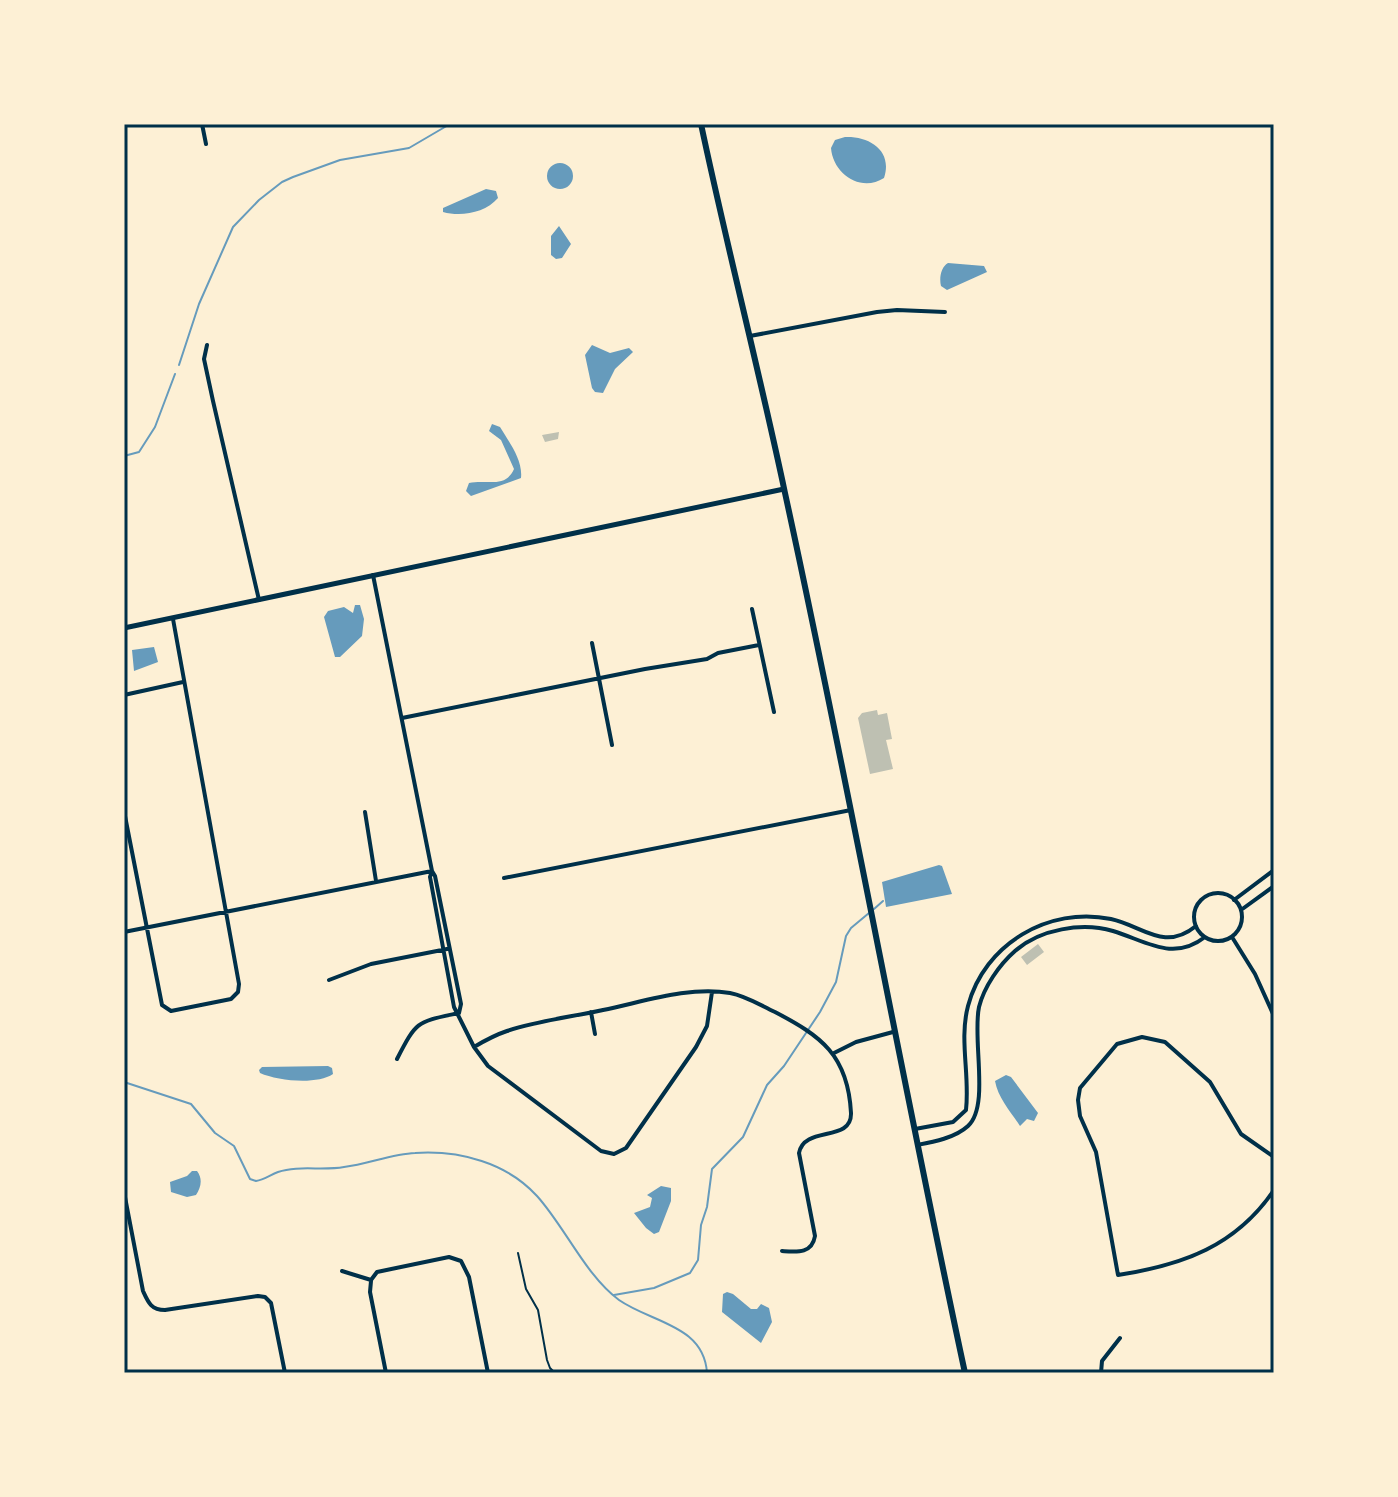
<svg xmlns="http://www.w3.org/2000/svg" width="1398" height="1497" viewBox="0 0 1398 1497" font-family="Quicksand,sans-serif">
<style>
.water{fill:#669bbc}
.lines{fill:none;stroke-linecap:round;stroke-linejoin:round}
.stream{stroke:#669bbc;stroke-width:2}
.building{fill:#bec0b2}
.service{stroke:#003049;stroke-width:2}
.minor{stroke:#003049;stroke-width:4}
.tertiary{stroke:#003049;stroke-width:5}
.secondary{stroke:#003049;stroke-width:6}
.neatline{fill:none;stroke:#003049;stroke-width:3}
</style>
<rect width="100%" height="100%" fill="#fdf0d5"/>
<path class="water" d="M845,137C870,136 893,151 884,178C861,193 833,174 831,148L835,140Z
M547 176a13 13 0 1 1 26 0a13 13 0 1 1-26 0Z
M486,189L496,191L498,198C485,213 461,217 443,212V208Z
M559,226L571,244L562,258L556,259L551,255V236Z
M948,263L984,266L987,272L947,290L941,286C939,278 941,267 948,263Z
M592,345L610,353L629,348L633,352L615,369L603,393L595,392L592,388L585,355Z
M492,424L500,427C509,442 523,460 521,478L471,496L466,491L469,483C487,479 505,489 514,469L501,440L489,431Z
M355,605H360L364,619L362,636L340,657H335L324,617L328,611L344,607L353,613Z
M154,647L158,662L134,671L132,650Z
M939,865L942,866L952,894L886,907L882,882Z
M328,1066L332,1068L333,1074C317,1085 278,1081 260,1073L259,1070L262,1067Z
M1006,1075L1011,1077L1038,1113L1034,1121L1027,1119L1020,1126C1011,1112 998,1098 995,1081Z
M192,1171H197C203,1179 201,1187 196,1195L187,1197L171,1192L170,1182L187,1176Z
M661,1186L671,1188V1201L659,1232L654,1234L646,1228L634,1213L650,1207L652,1198L647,1195Z
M727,1292L733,1294L751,1309H757L761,1304L769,1308L772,1322L761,1343L722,1312L723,1294Z"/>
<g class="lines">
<path class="stream" d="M179,365L199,304L233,227L259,200L282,182L293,177L340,160L409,148L450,124
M124,456L139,452L155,427L175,374
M874,909L883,901
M124,1082L191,1104L215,1133L234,1146L250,1179L256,1181C264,1180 270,1175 278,1172C298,1165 323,1171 344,1167C368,1164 392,1154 415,1153C460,1150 507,1163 537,1196C565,1227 586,1276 619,1300C652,1323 704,1325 707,1373
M614,1295L654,1288L690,1273L698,1260L701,1225L707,1207L712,1169L743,1137L767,1085L784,1066L820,1012L836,982L846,936L851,928L869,913"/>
</g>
<path class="building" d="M559,432L558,439L545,442L542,435Z
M877,710L878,715L887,713L892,739L886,740L893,769L870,774L858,718L862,713Z
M1038,944L1044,952L1027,965L1021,957Z"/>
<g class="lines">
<path class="service" d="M518,1253L526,1289L538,1310L547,1360L550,1368L555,1373"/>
<path class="minor" d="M202,124L206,144
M750,336L877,312L897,310L945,312
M207,345L204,359L213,401L259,600
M752,609L774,712
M592,643L612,745
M124,695L183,682
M402,718L645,669L707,659L718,653L759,645
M124,811L162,1005L171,1011L231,999L238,992L239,984L173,619
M365,812L376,881
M504,878L851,810
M1194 917a24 24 0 1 1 48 0a24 24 0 1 1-48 0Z
M1234,900L1274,870
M1241,910L1274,886
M124,932L432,871L373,575
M1232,937L1255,974L1274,1016
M329,980L371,964L447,949
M591,1012L595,1034
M459,1013L461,1004L435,876L432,871L430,877L454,1007L474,1047L488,1066L601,1151L614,1154L626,1148L696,1047L707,1026L712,992
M474,1047C484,1041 495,1035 507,1031C537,1021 571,1017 603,1010C643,1002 688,986 730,993C746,996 760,1005 775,1012C821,1036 848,1055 851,1113C852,1143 804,1125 799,1153L815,1236C812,1254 797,1252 782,1251
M834,1053L856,1042L893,1032
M397,1059C417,1020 417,1022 459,1013
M915,1129L953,1122L966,1110C970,1075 959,1040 968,1006C984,944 1049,906 1111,919C1143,926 1164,952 1196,926
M917,1145C933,1142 955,1138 968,1126C990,1106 972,1039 979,1007C984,987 999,965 1015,951C1040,929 1082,922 1113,931C1146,941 1173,962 1205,937
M1274,1157L1241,1134L1210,1082L1165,1042L1142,1037L1117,1044L1080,1088L1078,1100L1080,1116L1096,1152L1118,1275C1183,1265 1236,1246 1274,1190
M124,1192L143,1291C148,1302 151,1310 165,1310L258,1296L265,1297L271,1303L285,1373
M342,1271L371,1280L377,1272L449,1257L461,1261L469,1277L488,1373
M371,1281L370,1292L386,1373
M1101,1373L1102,1361L1120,1338"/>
<path class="tertiary" d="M124,628L784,489"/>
<path class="secondary" d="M701,124C727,247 759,370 785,493C849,786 902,1080 965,1373"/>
</g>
<rect width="1398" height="1497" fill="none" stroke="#fdf0d5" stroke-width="252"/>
<rect x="126" y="126" width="1146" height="1245" class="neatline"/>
</svg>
